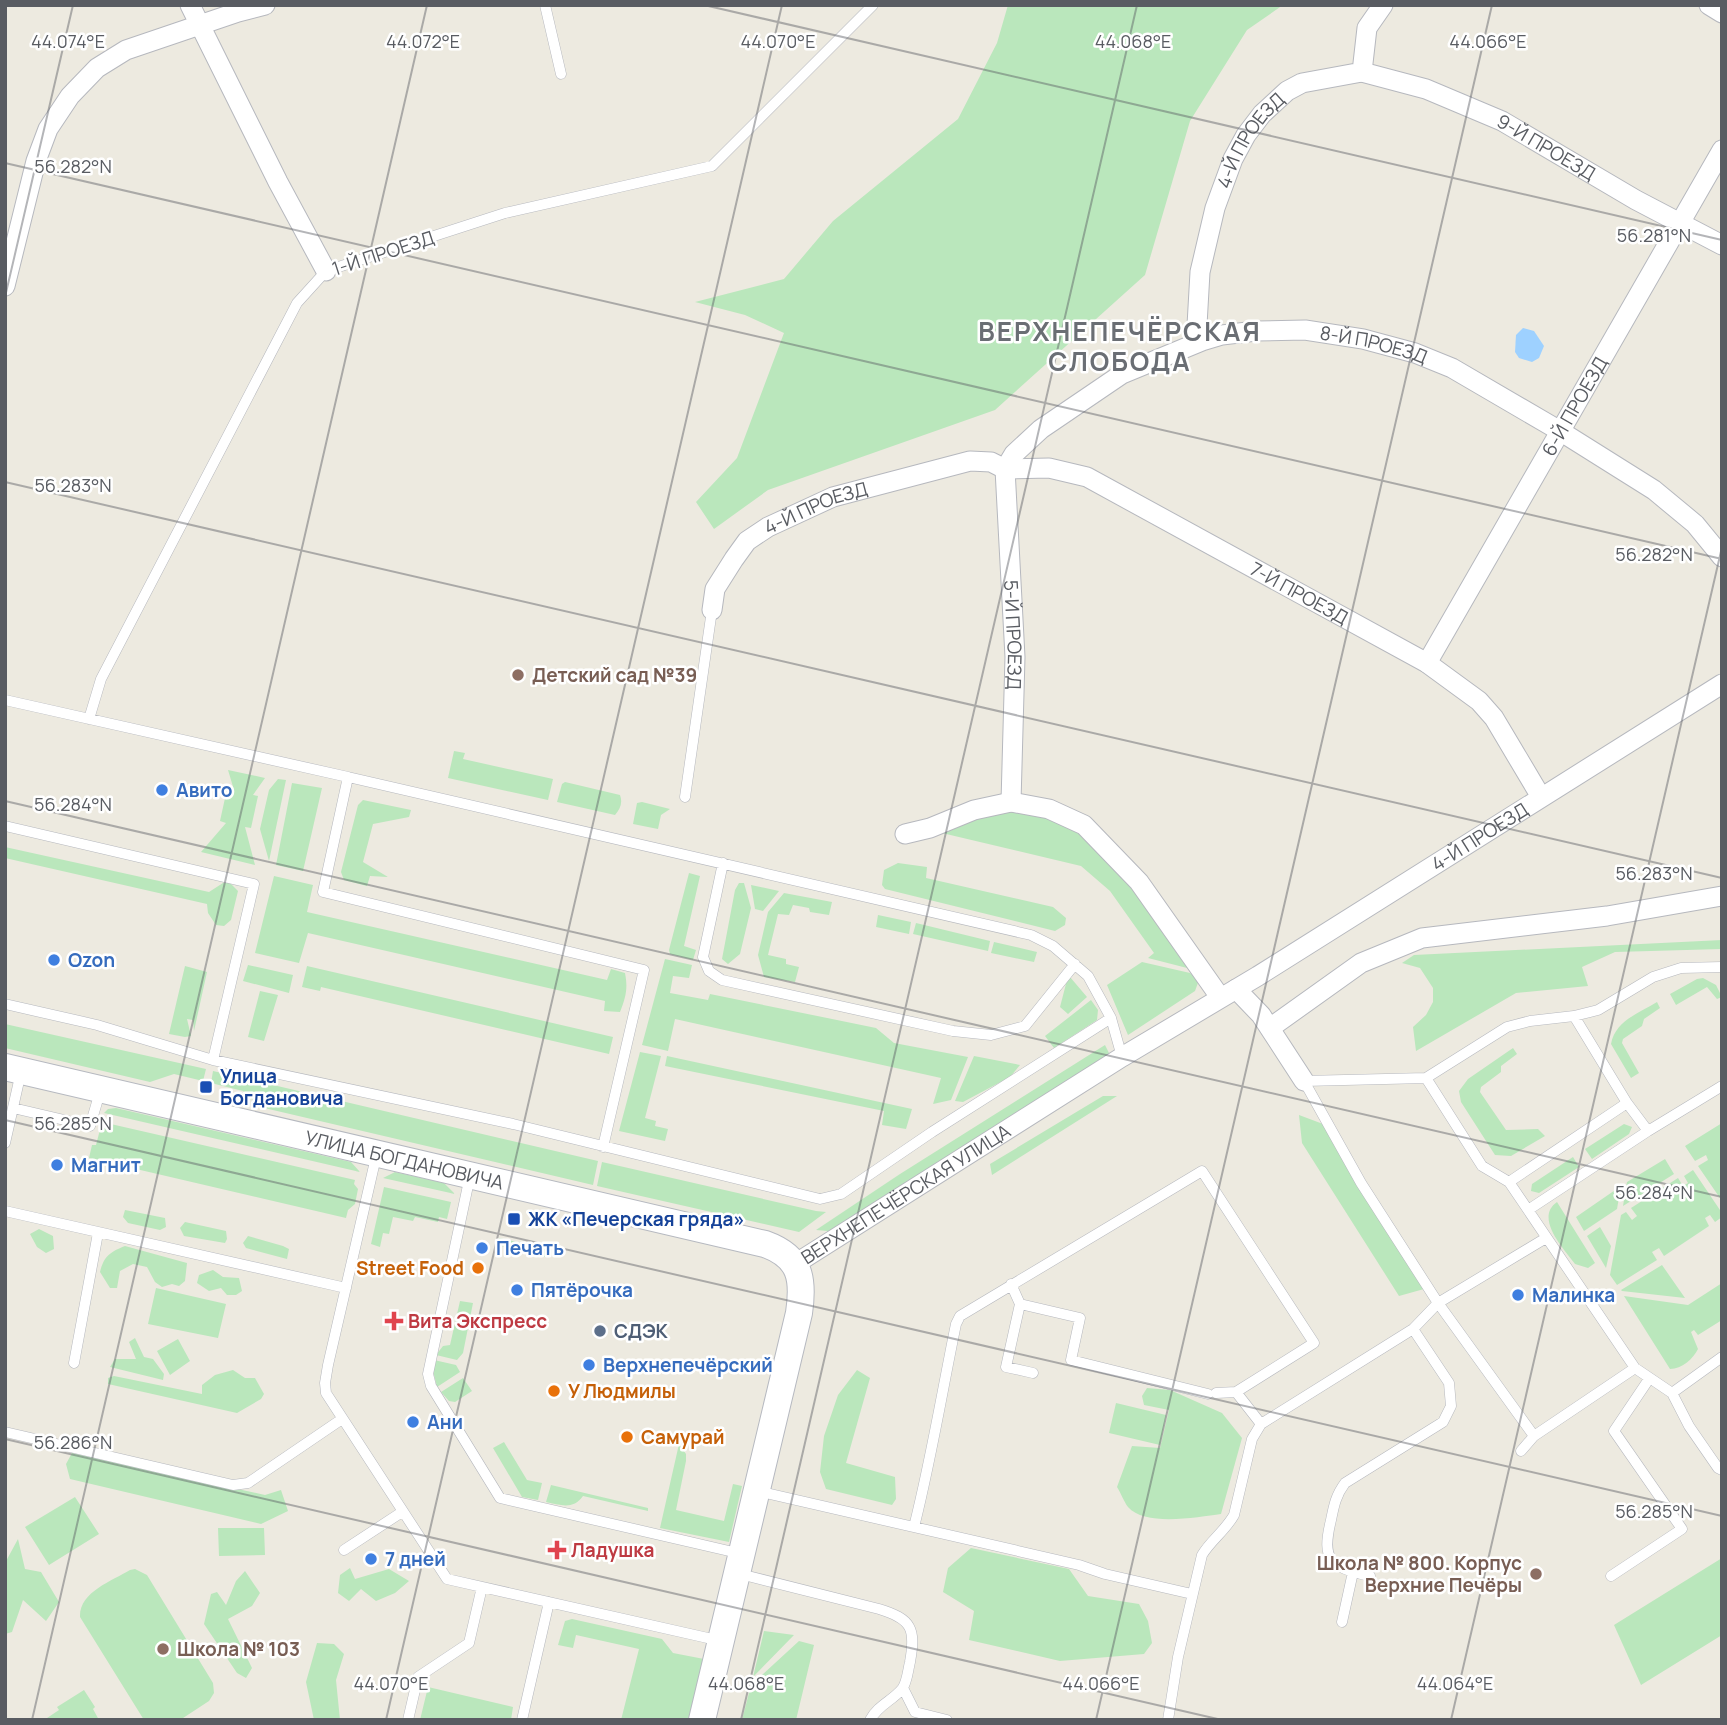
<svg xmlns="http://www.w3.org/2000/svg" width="1727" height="1725" viewBox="0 0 1727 1725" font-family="Manrope,sans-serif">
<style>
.green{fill:#bae7bc}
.water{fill:#9ed1ff}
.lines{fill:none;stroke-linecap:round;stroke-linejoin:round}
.lane-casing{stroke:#b6b8be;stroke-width:11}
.street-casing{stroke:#b6b8be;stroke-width:21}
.secondary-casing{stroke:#b6b9c0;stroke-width:28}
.lane{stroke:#fff;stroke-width:10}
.street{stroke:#fff;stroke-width:19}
.secondary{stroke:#fff;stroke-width:26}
.ticks{fill:none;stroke:#595c62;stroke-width:2;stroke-opacity:0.45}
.education-dot{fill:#8d6e63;stroke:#fff;stroke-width:2.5}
.shop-dot{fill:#3f7fe0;stroke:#fff;stroke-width:2.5}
.transit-dot{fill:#1a4fb4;stroke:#fff;stroke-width:2.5}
.food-dot{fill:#e8710a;stroke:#fff;stroke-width:2.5}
.health-dot{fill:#e0444e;stroke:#fff;stroke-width:2.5}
.service-dot{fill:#5c6f8a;stroke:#fff;stroke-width:2.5}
.labels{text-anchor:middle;stroke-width:5;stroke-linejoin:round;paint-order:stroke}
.street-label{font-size:19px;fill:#595c62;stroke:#fff}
.education-label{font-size:19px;font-weight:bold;fill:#785e54;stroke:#fff;text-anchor:start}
.shop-label{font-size:19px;font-weight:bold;fill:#366cbe;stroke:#fff;text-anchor:start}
.transit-label{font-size:19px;font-weight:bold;fill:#164399;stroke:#fff;text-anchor:start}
.food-label{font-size:19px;font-weight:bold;fill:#c56008;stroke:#fff;text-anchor:start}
.health-label{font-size:19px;font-weight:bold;fill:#be3a42;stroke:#fff;text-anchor:start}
.service-label{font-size:19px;font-weight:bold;fill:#4e5e75;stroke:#fff;text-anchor:start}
.district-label{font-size:26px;font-weight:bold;letter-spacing:2px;fill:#6a6e74;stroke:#fff}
.ticks-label{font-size:18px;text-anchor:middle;fill:#595c62;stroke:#fff;stroke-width:5;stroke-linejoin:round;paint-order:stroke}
</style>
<rect width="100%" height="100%" fill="#edeae0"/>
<path class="green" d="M1008,5H1283L1247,30L1190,121L1145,275L995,410L768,490L714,529L696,502L737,458L784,333L745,315L695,302L784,279L833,221L958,119L997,43Z
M454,751L465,753L463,759L553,779L548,800L448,778Z
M228,770L265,778L253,795L258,796L251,828L245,827L255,865L201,852L226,823L220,821L227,789L234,790Z
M278,779L286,780L269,861L260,829L269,790Z
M565,782L620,795C623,803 620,809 615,815L557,802L562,784Z
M292,783L322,788L303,871L276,865Z
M363,800L411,810L409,817L373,824L363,862L388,877L370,876L367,886L344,880L341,872L358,805Z
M642,802L670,809L661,815L658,829L633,824L637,803Z
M1005,803L1084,825L1139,882L1191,969L1148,958L1154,953L1110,891L1081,866L925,829Z
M5,847L209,892L223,883H230L238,891L231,920L224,926L216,925L208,913L207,904L5,858Z
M898,863L927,867L926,878L1053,907L1066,918L1065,925L1055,931L885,889L882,885L884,870Z
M689,873L700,876L684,946L696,950L693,960L670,954L669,950Z
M274,876L313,885L307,912L607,980L611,969L625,973C628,988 626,997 620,1012L604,1011L605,1001L308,933L299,963L255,953Z
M739,883H744L751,908L740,954L728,964L722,959L735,890Z
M751,885L779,891L763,911L755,909Z
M784,893L832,902L829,915L810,912L809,908L793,905L789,915L778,914L768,955L786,959V964L799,967L795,982L764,977L758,955L768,912Z
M878,915L911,922L909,934L876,927Z
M916,923L990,941L988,951L913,934Z
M1722,940V949L1615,952L1582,967L1588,986L1516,993L1416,1051L1413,1027L1426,1015L1433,1002V988L1420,968L1402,963L1414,955Z
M994,942L1037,952L1034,962L991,953Z
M665,959L692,965L689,978L673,976L670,993L708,1000L710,994L876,1028L894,1043L968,1057L951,1100L933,1104L941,1078L675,1019L668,1051L642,1045Z
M1142,962L1190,973L1199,980L1195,991L1128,1035L1107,985Z
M248,965L293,975L289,993L243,981Z
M185,966L207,972L194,1031L193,1020L187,1019L191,1036L185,1037L169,1034Z
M307,966L613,1037L609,1054L321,987L320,991L302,987Z
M1070,977L1087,997L1068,1014L1060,1007L1067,980Z
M1703,978L1716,985L1722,997L1717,999L1707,987L1676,1005L1670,994L1697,979Z
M260,991L278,995L264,1041L248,1037Z
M1091,1000L1098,1010L1097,1020L1054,1048L1045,1036Z
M1657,1002L1660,1008L1644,1019L1642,1026L1623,1039L1622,1043L1639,1073L1631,1078L1611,1044C1615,1021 1639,1013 1657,1002Z
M5,1024L206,1069L203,1081L174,1074L150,1082L5,1048Z
M1105,1045L1109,1053L1105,1060L839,1232L816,1230L900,1174Z
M1513,1048L1517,1054L1501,1066V1072L1481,1087L1480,1092L1506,1130L1538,1129L1545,1136L1511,1156L1495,1155L1461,1102L1459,1091L1468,1079Z
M640,1052L661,1056L645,1118L656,1121L655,1126L668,1129L665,1141L619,1131Z
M667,1056L912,1109L906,1129L882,1125L884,1111L665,1066Z
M974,1056L1020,1065L1010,1077L963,1102L955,1101Z
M213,1071L598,1161L593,1185L260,1107L243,1091L211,1083Z
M1103,1096H1117L992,1175L990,1164Z
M116,1108L351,1162L360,1172L104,1113L108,1109Z
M1299,1115L1323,1124L1424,1289L1399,1296L1302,1143Z
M102,1122L355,1180L354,1184L358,1189L355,1204L348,1210L346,1218L89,1158L92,1145H96Z
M1722,1123V1201L1698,1166L1708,1160L1706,1155L1695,1161L1685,1146Z
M1624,1124L1632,1127L1629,1134L1592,1159L1585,1149Z
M1573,1157L1579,1167L1539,1193L1531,1191L1532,1184Z
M1665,1159L1674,1174L1623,1206L1627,1182Z
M602,1162L816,1211L826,1212L799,1232L597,1186Z
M1693,1170L1722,1213V1217L1715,1222L1710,1215L1705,1218L1709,1226L1664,1256L1659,1248L1652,1252L1657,1260L1617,1285L1610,1275L1621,1215L1626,1212L1632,1220L1637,1216L1631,1208L1678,1178L1683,1186L1688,1183L1684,1176Z
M395,1172L444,1183L455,1194L383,1178Z
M1621,1186L1617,1209L1584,1231L1576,1217Z
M384,1187L451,1202L447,1219L439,1217L438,1222L415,1217L413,1221L393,1217L389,1234L383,1233L380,1247L371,1244Z
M1557,1202L1595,1263L1588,1268L1575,1264C1564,1249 1534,1218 1557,1202Z
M125,1210L165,1218L166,1227L160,1230L128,1223L123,1217Z
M185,1222L226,1231L227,1239L225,1243L184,1236L180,1228Z
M1600,1227L1611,1246L1606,1268L1587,1236Z
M39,1229L53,1236L54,1249L46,1253L37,1247L30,1234Z
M248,1236L283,1246L289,1249L287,1259L246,1248L243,1243Z
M499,1238L547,1249L545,1257L497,1245Z
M125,1246L187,1263L185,1281L179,1286L172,1284L162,1287L155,1282L147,1267L133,1264L120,1271L117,1288H110L100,1272C104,1256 110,1252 125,1246Z
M1662,1265L1685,1298L1622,1291L1621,1290Z
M213,1270L223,1277L239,1278L242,1291L236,1295H227L221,1288L209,1291L197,1283L199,1275Z
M1722,1283V1320L1698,1335L1694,1330L1691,1332L1698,1349C1693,1359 1682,1369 1670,1369L1624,1296L1688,1305Z
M156,1288L226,1304L218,1338L148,1324Z
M460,1301L473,1303L463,1353L457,1360L436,1355L443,1346L450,1345Z
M135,1338L144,1357L153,1359L164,1374L163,1380L110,1367L115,1359H136L129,1342Z
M178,1339L190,1361L170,1375L157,1351Z
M434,1360L456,1365L460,1372L437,1387L433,1371Z
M233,1370L245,1378H255L264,1394L261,1399L237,1413L108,1384V1378L114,1376L202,1394V1385L215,1375Z
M857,1370L870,1378L846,1463L895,1477L896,1499L892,1505L826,1489L820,1472L824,1436L838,1395Z
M463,1378L472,1391L455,1402L449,1401L441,1392Z
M1147,1388L1170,1390L1222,1413L1242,1438L1221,1514C1198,1517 1145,1527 1128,1507C1124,1502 1121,1493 1117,1487L1132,1446L1160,1448L1169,1410L1144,1405L1142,1396Z
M1116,1403L1166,1415L1160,1445L1109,1433Z
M504,1442L527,1480L542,1483L538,1500L522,1497L493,1448Z
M679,1444L686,1454V1461L676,1510L724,1521L733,1484L742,1486L729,1542L660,1528Z
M72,1453L265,1495L281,1490L288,1511L261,1524L70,1479L66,1464Z
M551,1485L648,1508V1511L583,1496C573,1510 561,1505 546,1502Z
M75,1497L99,1534L49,1565L25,1527Z
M218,1528H264L265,1555L219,1556Z
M18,1539L25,1569L41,1572L59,1602L46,1621L23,1600L12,1632L5,1634V1563Z
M971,1548L1069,1569L1088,1596L1139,1604L1148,1621L1152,1643L1144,1654L1060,1661L969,1640L974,1611L943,1592L948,1568Z
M1722,1558V1635L1641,1685L1614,1625Z
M350,1568L355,1579L389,1569L409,1581L395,1593L376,1601L361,1589L349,1601L338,1593L340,1575Z
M135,1569L147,1575L213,1683L214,1693L209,1701L180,1720H144L80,1617C79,1592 112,1581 130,1570Z
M245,1571L260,1593L252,1606L228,1619L252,1668L246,1678L237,1673L204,1624L211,1594L217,1592L226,1605L236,1581Z
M572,1619L662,1639L673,1653L704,1659L688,1720H621L639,1649L576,1635L573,1648L558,1645L565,1621Z
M764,1631L794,1635L753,1677Z
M799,1641L814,1645L796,1720H742L751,1685Z
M317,1643L334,1644L344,1654L336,1680L340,1720H314L306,1682Z
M428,1687L513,1707L511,1720H420Z
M84,1690L95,1707L93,1709L99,1720H44L59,1710L57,1707Z"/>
<path class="water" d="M1523,328L1534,331L1544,346L1539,358L1532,362L1519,358L1515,352L1516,335Z"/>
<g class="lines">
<defs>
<path id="lane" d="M545,5L561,74
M5,700L348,777L323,892L644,970L603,1147
M89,719L101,679L297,303L326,271L505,213L712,166L873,5
M685,797L712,610
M5,826L254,884L213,1060L97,1025L5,1004
M723,863L703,957L709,971L722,980L953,1031L991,1035L1025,1026L1075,964
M1574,1016L1627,1103L1648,1131L1722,1086
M1111,1018L1122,1057
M213,1060L513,1124L820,1199L841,1194L932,1132L1111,1018L1088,976L1053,946L1031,935L348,777
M1426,1078L1482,1166L1509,1182L1627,1103
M13,1108L90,1126L100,1092
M5,1143L21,1072
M376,1157L328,1365L325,1383L326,1393L447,1579L721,1641
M470,1176L428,1374L431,1386L500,1498L742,1554
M1509,1182L1528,1210L1648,1131
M1528,1210L1635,1368L1672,1393L1722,1357
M5,1211L346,1288
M1546,1238L1438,1303L1534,1436L1635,1368
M1011,1284L1020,1304L1080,1318L1071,1360L1208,1394
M1020,1304L1006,1367L1033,1373
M74,1363L98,1233
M1216,1393L1236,1392
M1672,1393L1689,1426L1718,1468L1722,1470
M5,1432L233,1485L248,1483L342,1419
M1521,1451L1534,1436
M757,1491L1079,1565L1105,1574L1192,1594
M914,1527C931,1460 942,1392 956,1324L960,1316L1202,1171L1314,1343L1236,1392L1261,1424
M344,1550L402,1512
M740,1574L879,1609C912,1619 916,1629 910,1662C908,1670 907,1683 902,1689C892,1701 878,1705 870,1720
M1370,1576C1330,1567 1321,1561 1331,1520C1334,1505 1336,1495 1345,1483L1443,1422L1451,1406L1449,1383L1413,1329
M1611,1576L1682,1529L1614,1431L1649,1379
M1342,1622L1353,1572
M903,1688L915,1712L947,1720
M408,1720L418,1677L469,1643L482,1587
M522,1720L549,1602
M1168,1720L1178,1657L1202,1555C1211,1540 1225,1531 1234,1515L1252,1439L1261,1424L1413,1329L1438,1303L1361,1183L1304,1081L1426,1078L1507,1027L1530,1021L1574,1016L1598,1010L1653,977L1681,968L1722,967"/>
<g id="street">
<path d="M190,5L278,182L326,271"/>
<path d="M1709,5L1722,13"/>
<path id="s1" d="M1362,72L1426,89L1502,121L1636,200L1722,245"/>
<path d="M5,286L36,161L48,129L70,96L97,68L126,50L238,12L265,5"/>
<path id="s2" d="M1196,343L1200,272L1215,208L1233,159L1246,135L1262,114L1287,91L1302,83L1362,72L1367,28L1383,5"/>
<path id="s3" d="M1005,469L1014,454L1041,429L1122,374L1202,341L1222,335L1256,331L1305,330L1363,339L1415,353L1452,368L1560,431L1654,490L1695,524L1722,557"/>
<path id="s4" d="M1005,469L1015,657L1011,802"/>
<path id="s5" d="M712,610L715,589L734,559L747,541L768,527L833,497L970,461L991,462L1005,469L1049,468L1087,477L1427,663L1479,701L1494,718L1541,797"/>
<path id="s6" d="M1427,663L1722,150"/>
<path d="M905,834L930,828L974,810L1011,802L1049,809L1084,825L1139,882L1220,997"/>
<path d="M1236,989L1261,1015L1304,1081"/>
<path d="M1270,1028L1361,963L1422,938L1607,916L1722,896"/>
<path id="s7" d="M795,1264L1122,1057L1258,976L1722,684"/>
</g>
<g id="secondary">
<path id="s8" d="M5,1067L765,1244C801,1257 804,1279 799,1313L702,1720"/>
</g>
</defs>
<use href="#lane" class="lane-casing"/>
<use href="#street" class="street-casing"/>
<use href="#secondary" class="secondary-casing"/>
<use href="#lane" class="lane"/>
<use href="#street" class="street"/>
<use href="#secondary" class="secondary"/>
</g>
<path class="ticks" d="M704,5L1722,240M5,163L1722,559M5,297L73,5M5,482L1722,878M5,801L1722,1197M5,1120L1722,1516M5,1439L1222,1720M32,1720L427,5M386,1720L782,5M741,1720L1137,5M1096,1720L1492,5M1451,1720L1722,547"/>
<g class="education-dot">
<circle cx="518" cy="675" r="7"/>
<circle cx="1536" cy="1574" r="7"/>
<circle cx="163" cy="1649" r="7"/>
</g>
<g class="shop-dot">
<circle cx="162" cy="790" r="7"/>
<circle cx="54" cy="960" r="7"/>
<circle cx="57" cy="1165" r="7"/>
<circle cx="482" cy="1248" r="7"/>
<circle cx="517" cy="1290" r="7"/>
<circle cx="1518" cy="1295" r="7"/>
<circle cx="589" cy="1365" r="7"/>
<circle cx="413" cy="1422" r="7"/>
<circle cx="371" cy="1559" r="7"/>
</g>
<g class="transit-dot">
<rect x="199" y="1080" width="14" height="14" rx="3.5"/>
<rect x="507" y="1212" width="14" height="14" rx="3.5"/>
</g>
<g class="food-dot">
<circle cx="478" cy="1268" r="7"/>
<circle cx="554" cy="1391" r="7"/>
<circle cx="627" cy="1437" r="7"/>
</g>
<g class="health-dot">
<path d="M390.5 1310.5h7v7h7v7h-7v7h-7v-7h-7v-7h7z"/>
<path d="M553.5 1539.5h7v7h7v7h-7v7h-7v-7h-7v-7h7z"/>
</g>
<circle class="service-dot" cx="600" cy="1331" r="7"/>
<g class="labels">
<g class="street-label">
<text dy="7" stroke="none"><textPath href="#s2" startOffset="214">4-Й ПРОЕЗД</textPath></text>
<text dy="7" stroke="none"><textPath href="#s1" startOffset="200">9-Й ПРОЕЗД</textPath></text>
<text transform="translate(383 253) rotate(-18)" y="7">1-Й ПРОЕЗД</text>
<text dy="7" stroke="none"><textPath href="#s3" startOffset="413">8-Й ПРОЕЗД</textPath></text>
<text dy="7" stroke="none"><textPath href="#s6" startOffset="296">6-Й ПРОЕЗД</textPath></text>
<text dy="7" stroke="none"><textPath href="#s5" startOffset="156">4-Й ПРОЕЗД</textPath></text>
<text dy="7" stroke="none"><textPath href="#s5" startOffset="679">7-Й ПРОЕЗД</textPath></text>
<text dy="7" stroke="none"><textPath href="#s4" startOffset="166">5-Й ПРОЕЗД</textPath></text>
<text dy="7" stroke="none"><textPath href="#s7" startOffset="807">4-Й ПРОЕЗД</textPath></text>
<text dy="7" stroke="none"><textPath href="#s8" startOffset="410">УЛИЦА БОГДАНОВИЧА</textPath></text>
<text dy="7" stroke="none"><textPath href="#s7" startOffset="131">ВЕРХНЕПЕЧЁРСКАЯ УЛИЦА</textPath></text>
</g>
<g class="education-label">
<text x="532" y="682">Детский сад №39</text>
<text x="1522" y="1570" text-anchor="end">Школа № 800. Корпус<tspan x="1522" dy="22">Верхние Печёры</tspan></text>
<text x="177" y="1656">Школа № 103</text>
</g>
<g class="shop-label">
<text x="176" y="797">Авито</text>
<text x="68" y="967">Ozon</text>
<text x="71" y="1172">Магнит</text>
<text x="496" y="1255">Печать</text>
<text x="531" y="1297">Пятёрочка</text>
<text x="1532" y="1302">Малинка</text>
<text x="603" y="1372">Верхнепечёрский</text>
<text x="427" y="1429">Ани</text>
<text x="385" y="1566">7 дней</text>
</g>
<g class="transit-label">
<text x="220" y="1083">Улица<tspan x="220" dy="22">Богдановича</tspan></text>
<text x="528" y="1226">ЖК «Печерская гряда»</text>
</g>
<g class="food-label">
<text x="464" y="1275" text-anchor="end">Street Food</text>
<text x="568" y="1398">У Людмилы</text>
<text x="641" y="1444">Самурай</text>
</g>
<g class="health-label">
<text x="408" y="1328">Вита Экспресс</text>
<text x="571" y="1557">Ладушка</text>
</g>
<g class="service-label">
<text x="614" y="1338">СДЭК</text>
</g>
<g class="district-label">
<text x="1120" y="341">ВЕРХНЕПЕЧЁРСКАЯ<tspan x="1120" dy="30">СЛОБОДА</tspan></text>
</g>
</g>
<g class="ticks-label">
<text x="68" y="48">44.074°E</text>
<text x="423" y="48">44.072°E</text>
<text x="778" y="48">44.070°E</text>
<text x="1133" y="48">44.068°E</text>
<text x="1488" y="48">44.066°E</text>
<text x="73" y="173">56.282°N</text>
<text x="1654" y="242">56.281°N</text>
<text x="73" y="492">56.283°N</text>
<text x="1654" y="561">56.282°N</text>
<text x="73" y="811">56.284°N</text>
<text x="1654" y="880">56.283°N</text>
<text x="73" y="1130">56.285°N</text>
<text x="1654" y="1199">56.284°N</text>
<text x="73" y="1449">56.286°N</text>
<text x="1654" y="1518">56.285°N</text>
<text x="391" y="1690">44.070°E</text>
<text x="746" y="1690">44.068°E</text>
<text x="1101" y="1690">44.066°E</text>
<text x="1455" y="1690">44.064°E</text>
</g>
<rect width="1727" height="1725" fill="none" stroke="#595c62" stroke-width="14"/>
</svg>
